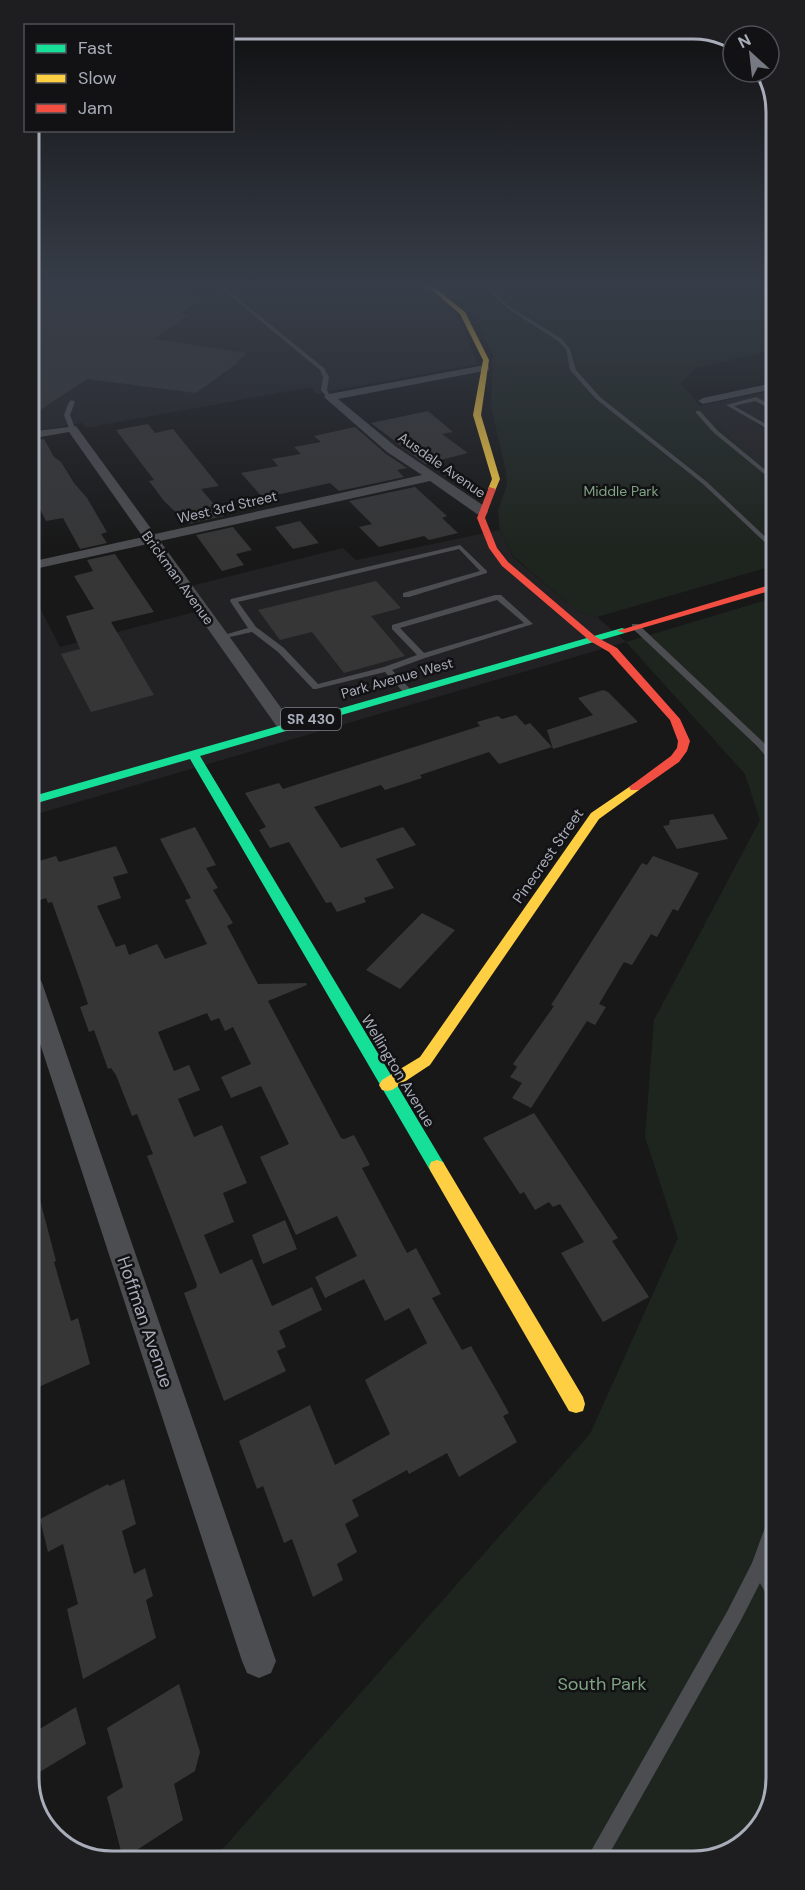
<svg xmlns="http://www.w3.org/2000/svg" width="805" height="1890" viewBox="0 0 805 1890" font-family="'DM Sans',sans-serif">
<style>
.built{fill:#222224}
.green{fill:#1e251f}
.building{fill:#363637}
.lines{fill:none;stroke-linecap:round;stroke-linejoin:round}
.lane{fill:#4c4d51;fill-rule:evenodd}
.street{fill:#4c4d51;fill-rule:evenodd}
.fast{fill:#16e098;fill-rule:evenodd}
.slow{fill:#ffcf43;fill-rule:evenodd}
.jam{fill:#f24e42;fill-rule:evenodd}
.labels{text-anchor:middle;stroke-width:5;stroke-linejoin:round;paint-order:stroke}
.far-street-label{font-size:14px;fill:#a9adb9;stroke:#121214}
.far-park-label{font-size:14px;fill:#80a384;stroke:#121214}
.shield{fill:#121214;stroke:#7c7e88;stroke-width:1.5}
.shield-label{font-size:14px;font-weight:bold;fill:#a9adb9}
.street-label{font-size:15px;fill:#a9adb9;stroke:#121214}
.near-street-label{font-size:18px;fill:#a9adb9;stroke:#121214}
.near-park-label{font-size:18px;fill:#80a384;stroke:#121214}
.rim{fill:none;stroke:#a9adb9;stroke-width:3}
</style>
<rect width="100%" height="100%" fill="#181818"/>
<path class="built" d="M29,284H420L423,289L447,306L459,318L478,364L316,394L311,387L86,428L82,423L29,433Z
M773,390V474L734,442L699,406Z
M500,530L513,557L578,612L597,617L626,642L30,816V588L60,647L206,609L191,586L343,548L356,560Z"/>
<path class="green" d="M436,284H732L773,303V350L697,368L680,383L722,430L773,474V566L597,617L578,612L513,556L500,530L498,510L507,485L506,472L491,406L493,355L472,314L461,303L444,293Z
M773,598L776,1779L760,1829L720,1857L212,1861L590,1434L678,1238L645,1137L654,1020L760,820L745,774L626,642Z"/>
<path class="building" d="M72,284H120L117,287L204,297L180,314L188,315L153,339L247,353L236,362H239L196,393L87,379L31,416L38,429L29,430V286L65,290Z
M428,411L453,432L442,434L468,453L425,464L371,423Z
M148,424L155,433L173,429L219,486L201,489L224,516L188,524L164,501L149,481L154,480L116,430Z
M355,427L386,454L407,468L397,470L404,477L339,491L330,483L263,498L241,473L278,466L272,459L301,454L294,447L321,442L314,436Z
M44,439L54,457L61,462L74,483L87,498L107,532L101,534L107,543L80,549L63,518L46,521L39,507L35,508L30,498L29,441Z
M415,487L447,516L442,518L458,533L429,540L424,536L379,547L359,527L372,524L349,501Z
M300,521L319,543L293,549L275,527Z
M233,527L252,550L236,554L244,565L222,571L196,535Z
M115,554L154,612L111,622L154,695L91,712L61,654L80,649L66,616L94,609L74,576L93,571L87,560Z
M376,581L401,608L371,616L405,656L344,673L312,632L280,640L258,610Z
M603,690L608,692L638,722L553,749L547,730L593,715L578,698Z
M516,715L525,725L530,723L552,747L499,764L489,752L420,775L422,778L385,790L381,785L314,807L341,848L403,827L416,845L376,859L394,888L364,898L366,902L337,912L331,902L326,903L289,842L270,848L259,830L266,827L245,793L279,783L283,789L480,726L477,722L498,716L502,719Z
M713,814L728,839L677,849L663,826L669,825L670,820Z
M195,827L216,865L206,868L218,888L213,890L233,923L227,926L258,984L306,983L307,985L268,1001L341,1138L344,1139L354,1135L370,1165L362,1168L407,1253L416,1248L441,1294L432,1298L462,1350L471,1346L499,1395L509,1413L503,1416L517,1442L459,1477L447,1453L409,1474L407,1470L352,1500L359,1516L345,1524L357,1552L337,1564L343,1580L313,1597L292,1539L284,1543L263,1486L257,1489L239,1441L310,1405L335,1465L390,1434L365,1380L427,1343L409,1308L385,1321L364,1279L325,1298L315,1277L357,1256L337,1216L296,1235L260,1157L289,1144L261,1086L231,1098L221,1077L251,1064L233,1027L225,1031L219,1018L211,1021L207,1013L158,1032L174,1071L189,1065L200,1090L178,1099L194,1137L222,1125L247,1183L223,1193L234,1222L204,1235L220,1274L252,1259L272,1306L312,1287L322,1310L279,1331L286,1347L277,1351L286,1371L224,1401L184,1293L196,1288L197,1285L147,1156L153,1154L137,1114L132,1116L116,1075L111,1068L108,1069L94,1030L89,1032L80,1007L88,1004L81,983L52,902L48,903L46,898L40,900L31,872L34,871L32,863L56,856L59,862L116,846L128,873L113,877L121,898L97,906L116,947L125,944L129,955L157,944L165,959L207,944L185,900L191,898L160,839Z
M653,856L699,873L678,911L673,909L657,937L651,934L632,965L624,962L599,1004L606,1007L595,1025L587,1021L531,1108L512,1098L522,1083L510,1077L517,1067L513,1064L554,1006L551,1005L642,863L647,865Z
M422,913L455,930L400,989L366,970Z
M534,1113L618,1238L612,1241L649,1297L603,1322L561,1253L584,1242L560,1204L553,1207L549,1202L535,1210L524,1192L520,1194L483,1138Z
M39,1196L56,1261L54,1262L71,1321L78,1318L90,1364L32,1390L31,1197Z
M285,1220L297,1249L263,1264L252,1235Z
M124,1479L136,1524L122,1531L134,1574L145,1568L153,1596L146,1600L156,1638L83,1679L67,1609L78,1604L63,1544L48,1552L40,1519L108,1484L109,1486Z
M179,1684L200,1752L195,1771L174,1784L183,1820L123,1859L107,1797L123,1787L107,1728Z
M76,1707L86,1744L33,1776V1733Z"/>
<g class="lines">
<path class="lane" d="M216,284H220L324,368L329,377L327,390L331,398H327L321,390L323,377L320,370Z
M486,284H490L494,291L510,307L562,339L570,349L576,370L600,397L707,482L773,544V549L771,548L703,484L596,399L570,370L566,349L558,341L507,308L491,293Z
M756,397L773,406V410L755,401L734,406L773,428V432L726,405Z
M72,400L75,402L70,415L75,428L72,430L69,428L64,415L69,402Z
M696,411H700L718,431L773,476V481L714,433L696,413Z
M460,545L487,571V573L409,597H403V593L480,571L459,549L238,602L256,627L284,648L318,684L384,667L417,655L392,629V625L495,595H501L533,624L425,658L392,670L411,690V694H405L385,672L316,689H313L278,652L252,632L221,639L217,637L248,628L230,601L231,599ZM497,600L524,623L424,653L400,628Z
M632,624H638L763,742L774,754V763L771,762L757,746L632,628Z
M776,1512V1542L768,1566L776,1580V1603L770,1601L760,1583L740,1622L607,1858H587L728,1610L752,1563L770,1514Z"/>
<path class="street" d="M485,365L489,366V370L338,399L395,446L487,508L488,511L487,514H477L430,481L160,541L292,723L294,727L292,731H280L148,544L30,570V562L143,537L69,432L29,439V432L76,426L155,534L422,475L387,452L324,397L329,394Z
M773,383V389L703,404L698,401L703,398Z
M31,975L39,977L42,983L276,1661L271,1673L259,1678L247,1673L242,1661L31,1016Z"/>
<path class="fast" d="M622,628L625,629V633L200,756L443,1162L445,1167L443,1172L437,1174L431,1172L190,759L30,805V797Z"/>
<path class="slow" d="M425,284H430L465,312L489,360L481,415L500,479L495,491L488,489L492,479L473,415L483,360L460,314Z
M635,783L641,787L639,790L599,819L430,1065L392,1090L387,1091L382,1090L379,1085L382,1080L420,1057L591,813Z
M437,1160L443,1162L583,1397L585,1404L583,1411L576,1413L569,1411L431,1172L429,1167L431,1162Z"/>
<path class="jam" d="M489,487L496,489L485,518L497,548L508,562L596,637L617,648L680,719L690,741L687,751L679,762L639,790H631L629,787L671,756L677,748L678,741L670,720L609,652L590,641L502,566L489,548L477,518Z
M773,584V590L625,633L617,631Z"/>
</g>
<linearGradient id="sky" x2="0" y2="1"><stop stop-color="#0d0d0d"/><stop offset="0.52" stop-color="#373d48"/><stop offset="1" stop-color="#373d48" stop-opacity="0"/></linearGradient>
<rect width="805" height="548" fill="url(#sky)"/>
<g class="labels">
<g class="far-street-label">
<text transform="translate(442 465) rotate(35)" y="5">Ausdale Avenue</text>
<text transform="translate(227 507) rotate(-13)" y="5">West 3rd Street</text>
<text transform="translate(178 578) rotate(54)" y="5">Brickman Avenue</text>
<text transform="translate(397 678) rotate(-16)" y="5">Park Avenue West</text>
</g>
<g class="far-park-label">
<text x="621" y="496">Middle Park</text>
</g>
<rect class="shield" x="281" y="708" width="60" height="22" rx="4.5"/>
<g class="shield-label">
<text x="311" y="724">SR 430</text>
</g>
<g class="street-label">
<text transform="translate(548 856) rotate(-55)" y="5">Pinecrest Street</text>
<text transform="translate(398 1071) rotate(59)" y="5">Wellington Avenue</text>
</g>
<g class="near-street-label">
<text transform="translate(145 1322) rotate(71)" y="6">Hoffman Avenue</text>
</g>
<g class="near-park-label">
<text x="602" y="1690">South Park</text>
</g>
</g>
<path d="M0 0H805V1890H0ZM112 39H693A73 73 0 0 1 766 112V1778A73 73 0 0 1 693 1851H112A73 73 0 0 1 39 1778V112A73 73 0 0 1 112 39Z" fill="#1e1e21" fill-rule="evenodd"/>
<path class="rim" d="M112 39H693A73 73 0 0 1 766 112V1778A73 73 0 0 1 693 1851H112A73 73 0 0 1 39 1778V112A73 73 0 0 1 112 39Z"/>
<rect x="24" y="24" width="210" height="108" fill="#121214" stroke="#4e5056" stroke-width="1.5"/>
<rect x="36" y="44" width="30" height="9" fill="#16e098" stroke="#4e5056" stroke-width="1.5"/>
<text x="78" y="54" font-size="18" fill="#a9adb9">Fast</text>
<rect x="36" y="74" width="30" height="9" fill="#ffcf43" stroke="#4e5056" stroke-width="1.5"/>
<text x="78" y="84" font-size="18" fill="#a9adb9">Slow</text>
<rect x="36" y="104" width="30" height="9" fill="#f24e42" stroke="#4e5056" stroke-width="1.5"/>
<text x="78" y="114" font-size="18" fill="#a9adb9">Jam</text>
<g transform="translate(751 54) rotate(333)"><circle r="28" fill="#121214" stroke="#4e5056" stroke-width="1.5"/>
<path d="M0-4.5L10 22L0 15L-10 22Z" fill="#767981"/>
<text y="-9" font-size="16" font-weight="bold" text-anchor="middle" fill="#a9adb9">N</text>
</g>
</svg>
